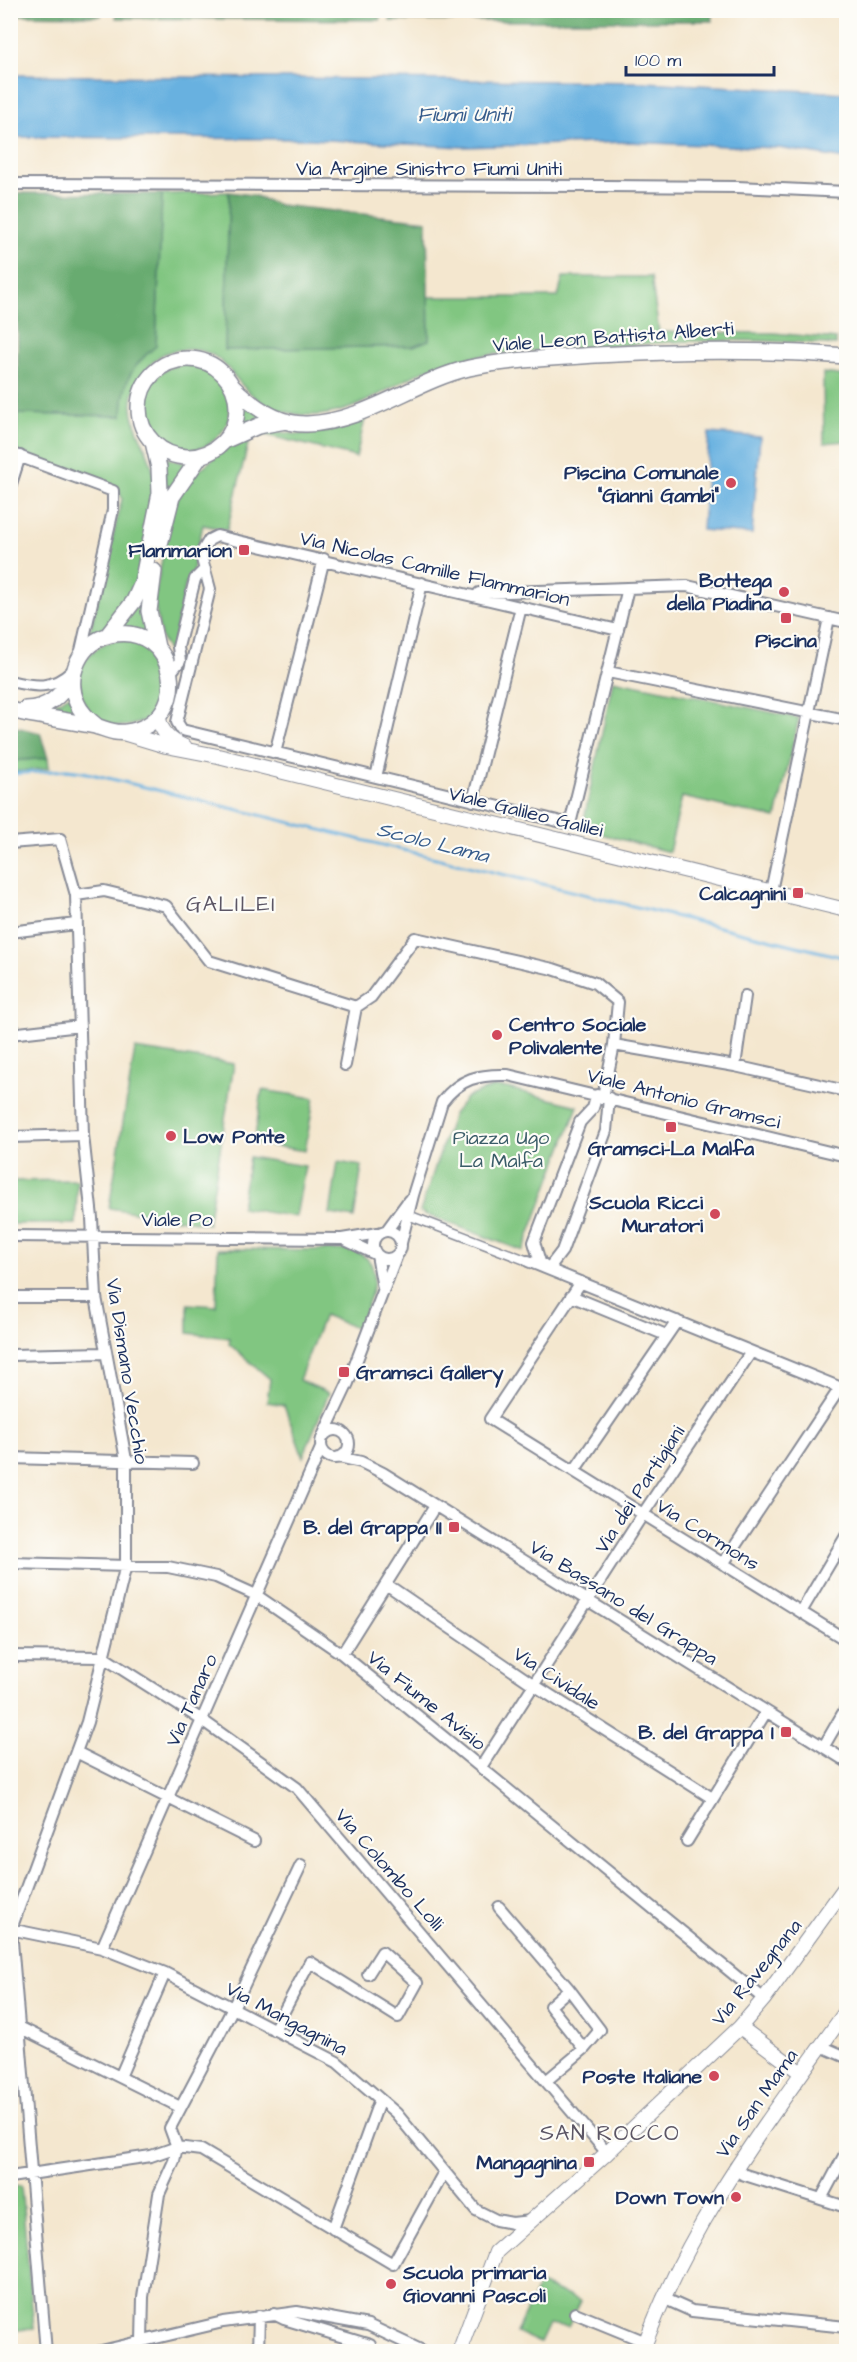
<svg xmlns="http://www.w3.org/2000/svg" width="857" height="2362" viewBox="0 0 857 2362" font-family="'Architects Daughter',sans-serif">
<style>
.green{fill:#81c681;stroke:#4e7a70;stroke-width:1.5}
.forest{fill:#68ab6f;stroke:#426d66;stroke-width:1.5}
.water{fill:#68b1e0;stroke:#42709f;stroke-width:1.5}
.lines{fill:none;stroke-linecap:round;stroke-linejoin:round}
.stream{stroke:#68b1e0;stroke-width:3}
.pedestrian-casing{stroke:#888b96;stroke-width:11}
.minor-casing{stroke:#888b96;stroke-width:14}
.tertiary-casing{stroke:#888b96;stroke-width:16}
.secondary-casing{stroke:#888b96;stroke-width:18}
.pedestrian{stroke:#fff;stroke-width:8}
.minor{stroke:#fff;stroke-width:10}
.tertiary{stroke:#fff;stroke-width:14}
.secondary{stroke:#fff;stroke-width:15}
.poi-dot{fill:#d1495b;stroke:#fdfcf7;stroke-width:2}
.labels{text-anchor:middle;stroke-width:4.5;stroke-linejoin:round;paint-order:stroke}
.street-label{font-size:20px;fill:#1b2f5e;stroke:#fdfcf7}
.poi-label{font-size:20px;font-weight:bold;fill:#1b2f5e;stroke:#fdfcf7;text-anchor:end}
.park-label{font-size:20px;fill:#3a5c68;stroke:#fdfcf7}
.water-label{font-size:21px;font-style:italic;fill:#365c8c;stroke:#fdfcf7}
.quarter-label{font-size:22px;letter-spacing:1.5px;fill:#5c5665;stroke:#fdfcf7}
</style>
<rect width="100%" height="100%" fill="#fdfcf7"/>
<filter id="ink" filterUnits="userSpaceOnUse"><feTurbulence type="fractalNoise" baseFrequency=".0167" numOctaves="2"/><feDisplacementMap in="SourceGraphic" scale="12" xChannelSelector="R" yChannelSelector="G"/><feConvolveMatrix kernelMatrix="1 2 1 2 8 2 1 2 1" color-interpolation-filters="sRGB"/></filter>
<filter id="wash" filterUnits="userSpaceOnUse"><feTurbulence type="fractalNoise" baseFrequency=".008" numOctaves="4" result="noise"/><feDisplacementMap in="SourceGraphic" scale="24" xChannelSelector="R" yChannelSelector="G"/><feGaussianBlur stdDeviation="1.35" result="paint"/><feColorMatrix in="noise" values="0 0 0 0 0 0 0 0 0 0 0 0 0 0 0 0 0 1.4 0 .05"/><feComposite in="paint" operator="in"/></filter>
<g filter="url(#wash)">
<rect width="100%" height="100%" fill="#f4e7cf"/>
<path class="green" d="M229,192L225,350L413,346L429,340L428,297H558L563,277H651L659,332L774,333L836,339V345C748,337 671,341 583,348C541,351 497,352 455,360C411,369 375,405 332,413C308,418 283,414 262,402C228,382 228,344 179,350C171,351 162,353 156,359C101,413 158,439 155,492C154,512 146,533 142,553C139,566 138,581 133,593C127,608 105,632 89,635L122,499L118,488L16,451L18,414L122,416C123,382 129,368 156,346L162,194Z
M144 407a43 43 0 1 1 86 0a43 43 0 1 1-86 0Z
M823,373L846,376V441L824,443Z
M242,401L269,418L237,430Z
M365,419L356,457L262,434L263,431C276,430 288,434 300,434C322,434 345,427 365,419Z
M250,436L227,530L203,525L191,579L186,583L182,601L186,605L185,612L179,614L173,644L176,650L175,660L173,661L161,637L154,601L172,507L190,478L232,443Z
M162,457L188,464L169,491H167Z
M139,603L143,604L149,635L120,627Z
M79 683a43 43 0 1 1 86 0a43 43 0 1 1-86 0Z
M613,680L799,718L776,818L682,797L669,852L582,829Z
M70,695L81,717L41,711Z
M48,758L49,768L11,772V761Z
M135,1049L234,1064L208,1224L109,1208Z
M493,1087L507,1088L578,1106L523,1251L420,1212L453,1114L467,1097Z
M262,1090L314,1098L305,1151L254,1143Z
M249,1157L305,1166L296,1217L241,1208Z
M338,1162L362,1166L354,1218L330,1214Z
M77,1180L76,1224H11V1181Z
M218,1249L351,1250C392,1262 368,1301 358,1329L324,1315L299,1380L329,1393L303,1457L284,1405L267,1402L270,1379L229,1344L230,1338L188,1333V1304L216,1306Z
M21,2186L34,2328L11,2331V2187Z
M539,2284L581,2301L568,2327L549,2324L540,2343L516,2332Z"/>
<path class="forest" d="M11,10H101V16L11,15Z
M117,10H380V20L116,18Z
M391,10H712V21H390Z
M229,192L252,195L279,205L427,221L429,340L413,346L225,350Z
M10,193L162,194L156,346C129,368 123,382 122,416L18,414L17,223L14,210L11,209Z
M11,726L40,733L48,758L11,761Z"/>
<path class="water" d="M11,75L644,82L846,93V159L779,148L627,142L463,147L309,139L11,137Z
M709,433L760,437L752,534L702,530Z"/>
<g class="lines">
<path class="stream" d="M10,774L67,770L83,772L846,958"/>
</g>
</g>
<g filter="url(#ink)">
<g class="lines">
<defs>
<path id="pedestrian" d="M408,1215L528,1261"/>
<path id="minor" d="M10,184L605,186L737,187L846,192
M10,453L113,491V510L80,655
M10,487L20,456
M479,593L687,586L846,622
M618,630L217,536L209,540L203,550L202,559L210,589L177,722L182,730L570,824L628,588
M171,672L180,661L178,647L195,579L205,569
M608,672L846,720
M10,681C35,687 52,690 72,671
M275,753L324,559
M376,777L422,583
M473,801L521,607
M10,843L60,839L76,895L83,1135L92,1218L96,1297L126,1460V1565L87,1722L11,1929L46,2352
M771,891L829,618
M76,895L104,891L166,906L209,961L356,1007
M10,932L76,924
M10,1034L80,1026
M614,1045L735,1066L846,1091
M345,1065L356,1007L371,997L415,938L553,969L595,983L618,1002L614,1045L603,1097
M735,1066L745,996
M10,1137L83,1135
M387,1230L409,1200
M373 1245a14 14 0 1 1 28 0a14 14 0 1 1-28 0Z
M10,1236L342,1239L378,1233
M343,1239L377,1255L383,1288
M401,1243L413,1195L442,1102C460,1078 479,1074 508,1075L846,1156
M528,1261L846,1390
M547,1267L540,1262L534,1242L580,1122L593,1108L597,1095
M553,1270L552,1264L562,1251L606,1131L609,1098
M581,1282L490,1419L846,1640
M571,1296L666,1335
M10,1297H96
M10,1355L104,1353
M321 1444a14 14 0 1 1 28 0a14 14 0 1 1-28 0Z
M323,1436L348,1383L397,1255
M339,1457L361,1462L383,1473L846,1761
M10,1458L193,1463
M574,1471L677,1321
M10,1563L168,1567L216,1577L256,1595L342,1654L764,1999
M723,1564L840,1388
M386,1584L534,1685L712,1798
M801,1612L846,1536
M342,1654L435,1506
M10,1656L103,1657L202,1720L297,1788L607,2153
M824,1746L846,1708
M76,1752L254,1841
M481,1767L643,1514L751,1352
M687,1841L766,1712
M499,1907L569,1989L600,2030L584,2049L546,2081
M10,1929L102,1948L165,1973L337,2062L396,2113L476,2210L496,2220L512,2223L531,2221
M102,1948L321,1448
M569,1989L550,2006L584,2049
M19,2027L180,2107
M274,2030L310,1962L398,2017L417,1983L382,1952L368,1974
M821,2046L846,2057
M120,2077L165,1973
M177,2147L170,2128L233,2008L301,1865
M736,2166L742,2174L846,2207
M10,2177L151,2156L177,2147L201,2150L393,2264L444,2172
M821,2199L846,2152
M333,2229L380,2099
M663,2298L692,2311L846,2327
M575,2313L646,2342
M274,2314L284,2319L370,2345L369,2352
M142,2341L143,2297L159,2194L174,2161L177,2147
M97,2352L223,2322L297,2312L368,2325L425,2352
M258,2352L259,2316"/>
<path id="tertiary" d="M159,717C160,732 171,741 185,747
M123,733L166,746L218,756L846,910
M740,2027L800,2072
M459,2352L496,2252L607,2153L740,2027L764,1999L846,1886
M642,2352C690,2220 767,2123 846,2011"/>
<path id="secondary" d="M139 408a49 49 0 1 1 98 0a49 49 0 1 1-98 0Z
M232,386C251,405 278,425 307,424C365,422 414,381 469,368C511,359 554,358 596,355C681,350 762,349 846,356
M224,441L258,426L286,421
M160,544L172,497L201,455
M154,571L149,611L157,647
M107,636L134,601L142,583L160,493L159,468L153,442
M25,709C48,709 60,696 73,678
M10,710C38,717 67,720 95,726C106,729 115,734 126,732C196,723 178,620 110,635C80,642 65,676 77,703C81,713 89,720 98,727"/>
</defs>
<use href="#pedestrian" class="pedestrian-casing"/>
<use href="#minor" class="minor-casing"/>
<use href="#tertiary" class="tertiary-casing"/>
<use href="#secondary" class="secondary-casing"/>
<use href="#pedestrian" class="pedestrian"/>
<use href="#minor" class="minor"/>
<use href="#tertiary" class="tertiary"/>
<use href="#secondary" class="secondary"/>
</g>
</g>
<g class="poi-dot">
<circle cx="731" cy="483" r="6"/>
<rect x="238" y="544" width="12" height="12" rx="3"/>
<circle cx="784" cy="592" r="6"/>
<rect x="780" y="612" width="12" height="12" rx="3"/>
<rect x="792" y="887" width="12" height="12" rx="3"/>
<circle cx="497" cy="1035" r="6"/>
<rect x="665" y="1121" width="12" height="12" rx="3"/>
<circle cx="171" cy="1136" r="6"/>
<circle cx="715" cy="1214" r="6"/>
<rect x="338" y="1366" width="12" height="12" rx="3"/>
<rect x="448" y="1521" width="12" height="12" rx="3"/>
<rect x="780" y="1726" width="12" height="12" rx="3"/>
<circle cx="714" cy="2076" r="6"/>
<rect x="583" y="2156" width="12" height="12" rx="3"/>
<circle cx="736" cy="2197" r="6"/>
<circle cx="391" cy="2284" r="6"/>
</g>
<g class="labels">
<g class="street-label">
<text x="429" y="175">Via Argine Sinistro Fiumi Uniti</text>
<text transform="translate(613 336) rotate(-4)" y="7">Viale Leon Battista Alberti</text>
<text transform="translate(435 568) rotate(13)" y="7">Via Nicolas Camille Flammarion</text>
<text transform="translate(526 811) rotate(14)" y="7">Viale Galileo Galilei</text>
<text transform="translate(684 1098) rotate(14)" y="7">Viale Antonio Gramsci</text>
<text x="177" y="1226">Viale Po</text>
<text transform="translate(128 1371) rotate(81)" y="7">Via Dismano Vecchio</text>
<text transform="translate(639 1489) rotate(-57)" y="7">Via dei Partigiani</text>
<text transform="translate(708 1534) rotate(32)" y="7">Via Cormons</text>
<text transform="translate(624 1602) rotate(32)" y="7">Via Bassano del Grappa</text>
<text transform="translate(557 1678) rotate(33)" y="7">Via Cividale</text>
<text transform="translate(191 1700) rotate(-66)" y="7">Via Tanaro</text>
<text transform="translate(427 1700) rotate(39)" y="7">Via Fiume Avisio</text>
<text transform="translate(390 1869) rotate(49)" y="7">Via Colombo Lolli</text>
<text transform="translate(756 1972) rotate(-51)" y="7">Via Ravegnana</text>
<text transform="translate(287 2018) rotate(28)" y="7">Via Mangagnina</text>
<text transform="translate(756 2103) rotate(-55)" y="7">Via San Mama</text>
</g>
<g class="poi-label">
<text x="719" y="479">Piscina Comunale<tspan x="719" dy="23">"Gianni Gambi"</tspan></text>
<text x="232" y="557">Flammarion</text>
<text x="772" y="587">Bottega<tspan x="772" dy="23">della Piadina</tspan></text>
<text x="786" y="647" text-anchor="middle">Piscina</text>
<text x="786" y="900">Calcagnini</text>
<text x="509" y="1031" text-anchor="start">Centro Sociale<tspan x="509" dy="23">Polivalente</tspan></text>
<text x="183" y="1143" text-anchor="start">Low Ponte</text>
<text x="671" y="1155" text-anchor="middle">Gramsci-La Malfa</text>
<text x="703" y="1209">Scuola Ricci<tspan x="703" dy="23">Muratori</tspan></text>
<text x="356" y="1379" text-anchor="start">Gramsci Gallery</text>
<text x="442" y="1534">B. del Grappa II</text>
<text x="774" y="1739">B. del Grappa I</text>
<text x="702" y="2083">Poste Italiane</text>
<text x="577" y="2169">Mangagnina</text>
<text x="724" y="2204">Down Town</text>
<text x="403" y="2279" text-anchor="start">Scuola primaria<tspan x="403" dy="23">Giovanni Pascoli</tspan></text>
</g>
<g class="park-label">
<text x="501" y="1144">Piazza Ugo<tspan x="501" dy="23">La Malfa</tspan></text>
</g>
<g class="water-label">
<text x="464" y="121">Fiumi Uniti</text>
<text transform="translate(433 842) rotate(14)" y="7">Scolo Lama</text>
</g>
<g class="quarter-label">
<text x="231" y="911">GALILEI</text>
<text x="610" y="2140">SAN ROCCO</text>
</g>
</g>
<rect width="857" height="2362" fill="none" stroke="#fdfcf7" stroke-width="36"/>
<path d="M626 66v9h148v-9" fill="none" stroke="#1b2f5e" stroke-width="3"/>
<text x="635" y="66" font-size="18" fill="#1b2f5e" stroke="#fdfcf7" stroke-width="4.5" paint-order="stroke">100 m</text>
</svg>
